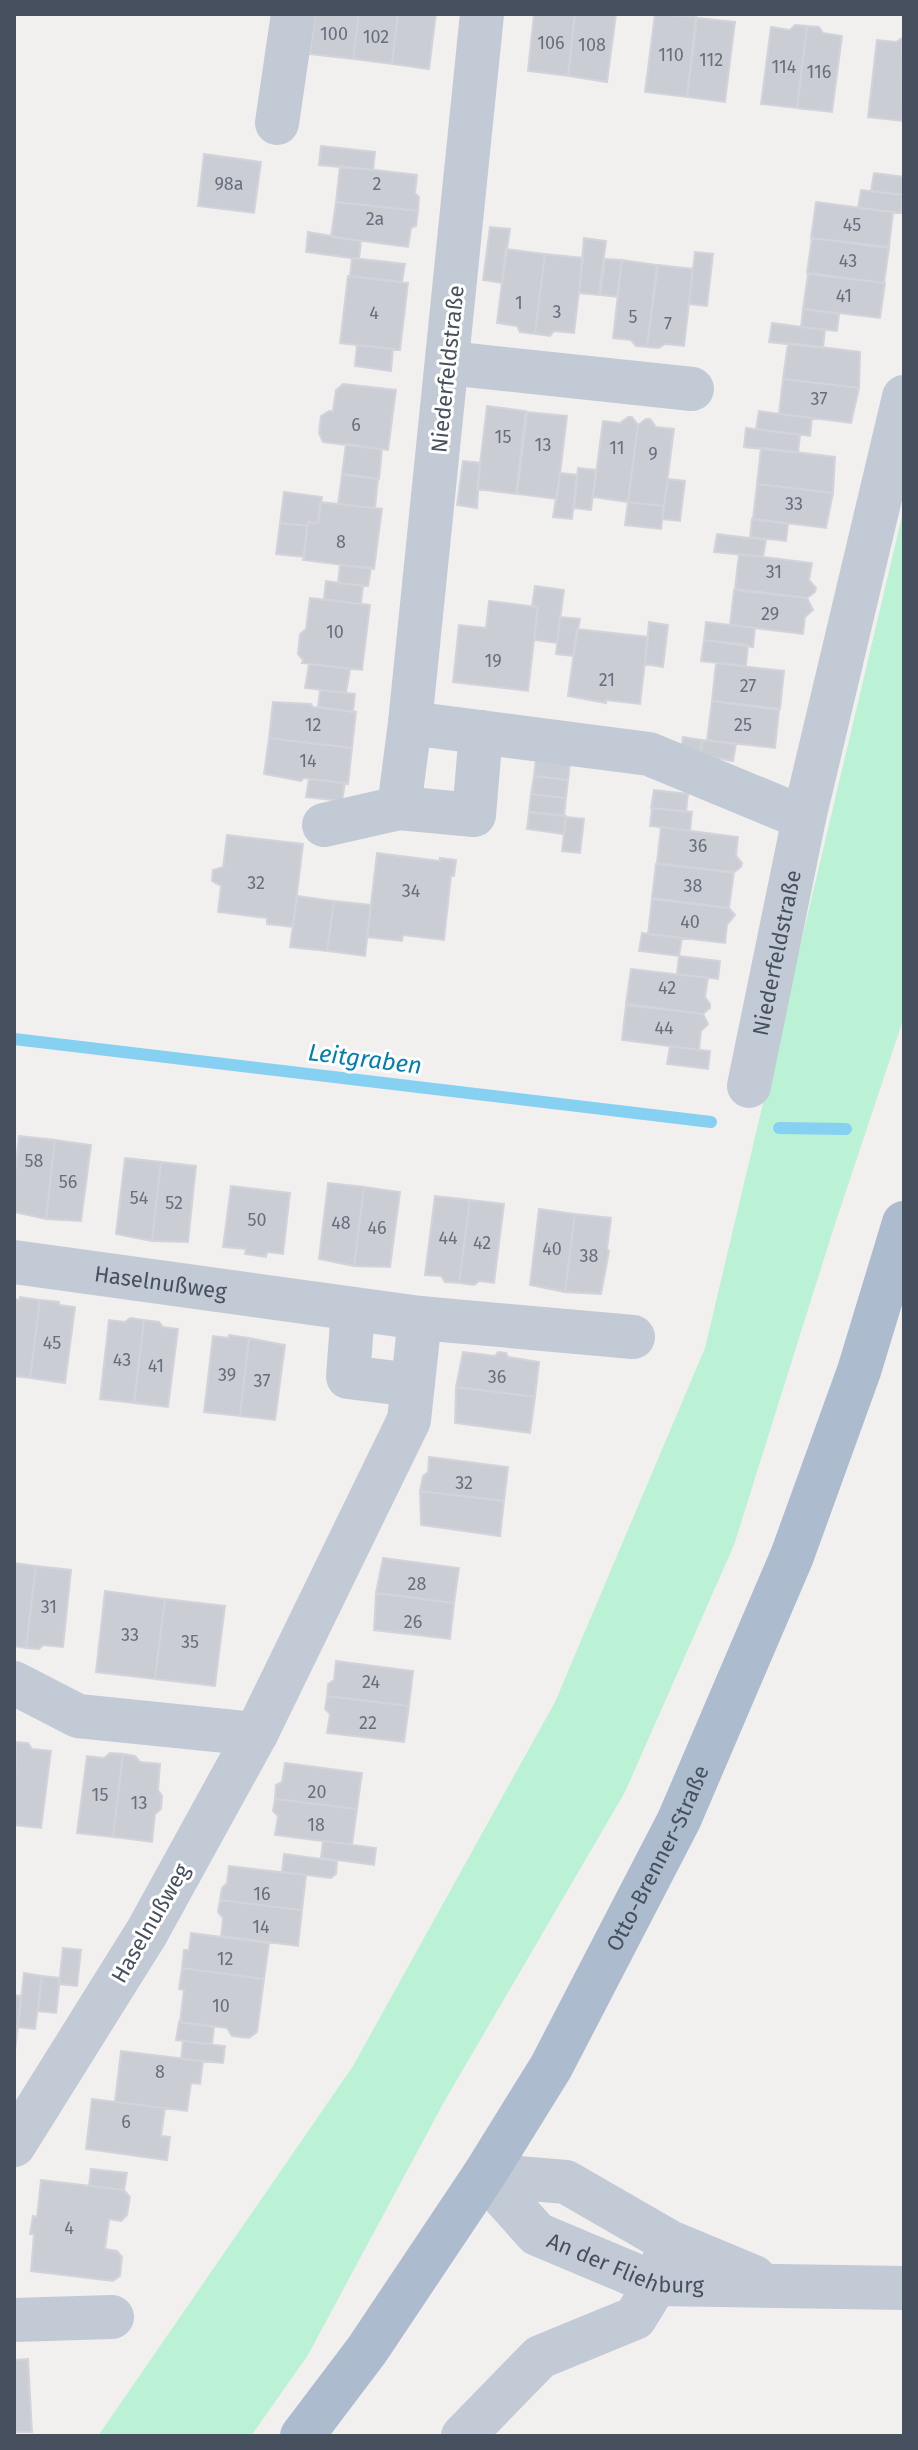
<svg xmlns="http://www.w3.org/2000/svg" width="918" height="2450" viewBox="0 0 918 2450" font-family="'Fira Sans',sans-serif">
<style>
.green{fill:#bbf2d5}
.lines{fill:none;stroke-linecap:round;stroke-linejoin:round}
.stream{stroke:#86d1f1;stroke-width:12}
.building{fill:#cbcdd5;stroke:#d3d4db;stroke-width:2}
.minor{stroke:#c2cad5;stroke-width:44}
.major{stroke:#adbbcf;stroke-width:44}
.labels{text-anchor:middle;stroke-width:6;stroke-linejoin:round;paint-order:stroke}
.number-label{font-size:18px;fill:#676f7c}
.street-label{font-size:22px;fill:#46505e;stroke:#fff}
.water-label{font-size:24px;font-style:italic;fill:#047eb2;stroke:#fff}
</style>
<rect width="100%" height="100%" fill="#f2efef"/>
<path class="green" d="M904,508V1017L833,1230L734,1545L625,1792L444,2102L308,2355L251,2436H98L353,2066L555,1702L705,1348Z"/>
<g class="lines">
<path class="stream" d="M14,1039L711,1122
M779,1128L846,1129"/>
</g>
<path class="building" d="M315,14H359L353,59L310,54Z
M359,14H398L392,64L353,59Z
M398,14H436L429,69L392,64Z
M534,14H575L568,76L528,71Z
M575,14H616L607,82L568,76Z
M655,14L696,17L687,97L645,92Z
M697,18L735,22L725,102L687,97Z
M795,25L807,26L797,108L761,104L771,27L790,30Z
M807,26L819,27L823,33L842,36L832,112L797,108Z
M902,38L903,121L868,117L877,40L896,42Z
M321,146L375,152L373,170L319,165Z
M204,154L261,162L254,213L198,206Z
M340,166L417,175L415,193L419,197L418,211L336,202Z
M874,173L904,177V195L871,191Z
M861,190L903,195L901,213L858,208Z
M336,202L418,211L416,226L411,228L408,247L331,237Z
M816,202L893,212L889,247L811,238Z
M490,227L510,229L502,283L483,280Z
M308,232L361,241L359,259L306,252Z
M584,238L606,241L599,295L579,293Z
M812,238L889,248L884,283L807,273Z
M506,249L545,254L535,334L520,332L517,326L497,323Z
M695,252L713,254L707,306L689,304Z
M545,254L583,258L574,333L554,331L550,336L535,334Z
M352,258L405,264L402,282L350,276Z
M605,259L622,260L617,297L600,295Z
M622,260L657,265L647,347L636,346L631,340L613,338Z
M658,265L693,269L684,346L665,344L659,348L647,347Z
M808,274L885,283L880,318L803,309Z
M348,276L408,283L400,350L340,343Z
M803,309L839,314L837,331L801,327Z
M772,323L825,330L823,348L769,342Z
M788,343L860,352L859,388L783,379Z
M357,345L393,349L391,371L355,366Z
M783,379L859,388L851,423L779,414Z
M343,384L396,390L388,450L323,442L319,433L321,416L329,411H333L336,390Z
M487,406L526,411L516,494L477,489Z
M759,411L812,418L810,436L756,429Z
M527,412L567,416L557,499L517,494Z
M628,417H632L638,425L628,502L593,497L603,421L620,423Z
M646,419H650L656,427L674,429L664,506L628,502L638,425Z
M746,428L800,435L798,453L744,447Z
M346,444L382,449L379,479L342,474Z
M761,448L835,457L833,493L757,484Z
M463,461L480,463L477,508L457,505Z
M578,468L596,470L591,510L574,508Z
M560,473L577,475L572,519L553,517Z
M342,475L378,479L375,508L338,504Z
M668,479L685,481L680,521L662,519Z
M757,484L833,493L826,528L753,519Z
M284,492L322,497L318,523L308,522L307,526L280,523Z
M320,502L382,509L374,569L303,560L308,522L318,523Z
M628,502L664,506L661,529L625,525Z
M752,519L788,524L786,541L750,537Z
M280,523L307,526L304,557L276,554Z
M717,534L766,540L763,557L714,552Z
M739,554L812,563L809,580L816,588L815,592L807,598L735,589Z
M340,565L371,568L368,586L338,583Z
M326,581L363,586L361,604L324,599Z
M535,586L564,590L557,643L534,640L538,607L532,606Z
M734,590L807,598L813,610L805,617L803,634L730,625Z
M310,598L370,605L362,670L302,663L303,660L298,654L300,634L306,629Z
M489,601L538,607L528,691L453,682L459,625L486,628Z
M560,617L580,619L573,656L556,654Z
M649,622L668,625L663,667L645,664Z
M706,622L755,628L753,647L704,640Z
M577,629L648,637L640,704L606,700V703L568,696Z
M704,640L748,645L746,666L701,661Z
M716,663L784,671L780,709L712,701Z
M309,664L350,669L346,693L305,688Z
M320,690L355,694L353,712L318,707Z
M712,701L779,710L775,748L707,740Z
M273,702L311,704L313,707L356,712L352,748L269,738Z
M683,737L702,740L700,755L681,748Z
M269,738L352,748L348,784L304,778L301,781L264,774Z
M702,740L736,744L733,761L700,755Z
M536,758L570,763L568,780L534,776Z
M534,776L568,780L566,798L531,794Z
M309,779L345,783L342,801L306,797Z
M654,790L688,794L686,812L651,808Z
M531,794L566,798L564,816L529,812Z
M652,808L692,812L690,831L650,826Z
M529,812L566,816L564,834L527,829Z
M566,817L584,819L580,853L562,851Z
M661,827L738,837L736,856L742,863L741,867L733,873L657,863Z
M227,835L303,844L293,927L267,924V918L218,912L221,886L212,881L213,870L223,867Z
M377,853L440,861V858L456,860L454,876H451L444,940L403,935L402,941L367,937Z
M656,864L734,872L729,908L652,898Z
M297,896L334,901L327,951L290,947Z
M652,899L729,908L735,915L727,925L725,943L648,934Z
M334,901L371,905L365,956L327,951Z
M642,933L682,938L679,956L639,951Z
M679,956L720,961L718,979L677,974Z
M631,969L708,978L705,997L710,1004V1008L703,1014L626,1004Z
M626,1005L703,1014L708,1024L701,1031L699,1050L622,1040Z
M670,1046L710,1051L708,1069L667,1064Z
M19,1136L55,1140L46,1219L14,1212V1182Z
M55,1140L91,1145L81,1221L46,1219Z
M125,1158L161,1162L152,1241L116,1234Z
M161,1162L196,1166L188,1242L152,1241Z
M328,1183L364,1187L354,1266L319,1259Z
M231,1186L290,1193L283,1254L267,1252L266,1257L245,1254L246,1249L223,1247Z
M364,1187L400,1192L390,1267L354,1266Z
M435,1196L470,1200L459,1283L445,1282L441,1276L425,1275Z
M470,1200L504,1204L494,1283L479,1281L474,1285L459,1283Z
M539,1209L575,1214L565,1292L530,1285Z
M575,1214L611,1218L607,1249L609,1251L601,1294L565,1292Z
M20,1297L40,1300L30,1378L14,1376V1299L20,1300Z
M40,1300L59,1302V1305L75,1307L65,1383L30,1378Z
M130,1318L144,1320L134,1403L100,1399L109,1320L125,1322Z
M144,1320L159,1322L163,1327L178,1329L168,1407L134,1403Z
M229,1335L249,1338L240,1416L204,1412L213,1336L229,1338Z
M249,1338L285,1345L275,1420L240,1416Z
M463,1352L495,1356L498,1352L506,1353L508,1357L539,1362L535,1397L456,1387Z
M456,1387L535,1397L530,1433L455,1423Z
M429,1457L508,1467L504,1501L420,1491L423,1476L428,1472Z
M420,1491L504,1501L500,1536L421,1525Z
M383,1558L459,1568L454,1603L376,1593Z
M14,1563L36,1566L26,1648L14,1646Z
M36,1566L71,1570L63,1647L43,1645L39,1649L26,1648Z
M105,1591L165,1599L155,1679L96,1672Z
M376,1593L454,1603L450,1639L374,1630Z
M165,1599L225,1606L215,1686L155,1679Z
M336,1661L413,1671L409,1706L327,1696L328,1684L334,1680Z
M327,1696L409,1706L404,1742L327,1733L330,1714L325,1709Z
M16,1742L28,1743L32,1749L51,1751L41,1828L14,1825Z
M110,1753L123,1754L113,1837L77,1833L87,1756L104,1758Z
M123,1754L135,1756L140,1762L160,1764L158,1790L162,1796L161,1809L155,1814L152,1842L113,1837Z
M285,1763L362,1773L357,1809L275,1799L276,1785L282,1782Z
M275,1799L357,1809L352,1845L275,1835L278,1816L273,1811Z
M323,1841L376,1848L374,1865L321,1858Z
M284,1854L337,1861L336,1874L331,1878L282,1872Z
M229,1866L306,1875L302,1910L220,1900L222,1888L227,1883Z
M220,1900L302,1910L298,1946L221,1936L223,1918L218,1912Z
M191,1933L269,1943L264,1979L182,1968L184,1950H189Z
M63,1948L81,1950L77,1986L59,1984Z
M182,1968L264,1979L257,2032L249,2038L232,2036L227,2028L180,2022L184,1990L179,1989Z
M24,1973L42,1976L35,2029L18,2027Z
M42,1976L60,1978L56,2013L38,2011Z
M14,1995L21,1996L14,2060Z
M179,2022L214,2027L212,2044L176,2040Z
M183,2041L225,2046L223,2063L181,2059Z
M121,2051L203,2061L200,2084L191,2083L187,2111L115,2102Z
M92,2099L165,2108L161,2136L170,2137L167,2160L86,2149Z
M91,2169L127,2173L124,2190L89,2186Z
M41,2180L124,2190L130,2197L127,2215L121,2221L109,2219L105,2249L117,2251L122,2257L120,2276L113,2281L31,2271L34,2234H30L33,2216L37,2217Z
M28,2359L32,2432H14V2360Z"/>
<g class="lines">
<g class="minor">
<path d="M482,14L410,723L649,754L804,818"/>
<path d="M277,123L293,14"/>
<path d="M448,363L692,389"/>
<path d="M410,723L399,808L474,815L481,732"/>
<path d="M324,825L399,808"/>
<path id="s1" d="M749,1086L804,818L904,397"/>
<path id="s2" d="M14,1262L420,1318L409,1420L256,1734L147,1932L14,2145"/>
<path d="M353,1310L348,1377L412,1385"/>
<path d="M420,1318L633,1337"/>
<path d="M14,1683L78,1716L256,1734"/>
<path id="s3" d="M484,2175L537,2234L656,2284L904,2288"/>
<path d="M484,2175L566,2182L670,2242L754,2277"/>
<path d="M14,2320L112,2317"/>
<path d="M463,2436L540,2357L635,2318L656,2284L665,2257"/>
</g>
<path class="major" id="s4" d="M302,2436L367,2350L484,2175L551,2067L679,1820L792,1556L859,1371L904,1223"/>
</g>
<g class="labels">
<g class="number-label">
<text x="334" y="40">100</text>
<text x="376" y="43">102</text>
<text x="551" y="49">106</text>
<text x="592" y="51">108</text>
<text x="671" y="61">110</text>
<text x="711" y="66">112</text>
<text x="784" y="73">114</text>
<text x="819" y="78">116</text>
<text x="229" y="190">98a</text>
<text x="377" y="190">2</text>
<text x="375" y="225">2a</text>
<text x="852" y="231">45</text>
<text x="848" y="267">43</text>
<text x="844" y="302">41</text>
<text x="519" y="309">1</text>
<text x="557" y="318">3</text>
<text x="374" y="319">4</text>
<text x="633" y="323">5</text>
<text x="668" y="330">7</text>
<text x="819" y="405">37</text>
<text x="356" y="431">6</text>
<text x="503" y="443">15</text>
<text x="543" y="451">13</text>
<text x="617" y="454">11</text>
<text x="653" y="460">9</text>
<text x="794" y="510">33</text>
<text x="341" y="548">8</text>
<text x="774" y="578">31</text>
<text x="770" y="620">29</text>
<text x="335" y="638">10</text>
<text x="493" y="667">19</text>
<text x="607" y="686">21</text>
<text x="748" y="692">27</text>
<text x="313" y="731">12</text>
<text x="743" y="731">25</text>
<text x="308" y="767">14</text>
<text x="698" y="852">36</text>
<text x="256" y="889">32</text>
<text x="693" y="892">38</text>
<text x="411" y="897">34</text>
<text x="690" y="928">40</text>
<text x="667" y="994">42</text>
<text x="664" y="1034">44</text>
<text x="34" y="1167">58</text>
<text x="68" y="1188">56</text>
<text x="139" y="1204">54</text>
<text x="174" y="1209">52</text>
<text x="257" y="1226">50</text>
<text x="341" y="1229">48</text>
<text x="377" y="1234">46</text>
<text x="448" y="1244">44</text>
<text x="482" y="1249">42</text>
<text x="552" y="1255">40</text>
<text x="589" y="1262">38</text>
<text x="52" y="1349">45</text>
<text x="122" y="1366">43</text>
<text x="156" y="1372">41</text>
<text x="227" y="1381">39</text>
<text x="497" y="1383">36</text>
<text x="262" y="1387">37</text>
<text x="464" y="1489">32</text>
<text x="417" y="1590">28</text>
<text x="49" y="1613">31</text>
<text x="413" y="1628">26</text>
<text x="130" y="1641">33</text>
<text x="190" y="1648">35</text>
<text x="371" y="1688">24</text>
<text x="368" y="1729">22</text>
<text x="317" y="1798">20</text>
<text x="100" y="1801">15</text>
<text x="139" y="1809">13</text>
<text x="316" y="1831">18</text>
<text x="262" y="1900">16</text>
<text x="261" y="1933">14</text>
<text x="225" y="1965">12</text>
<text x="221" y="2012">10</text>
<text x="160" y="2078">8</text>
<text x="126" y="2128">6</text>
<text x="69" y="2234">4</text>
</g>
<g class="street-label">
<text transform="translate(447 369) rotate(-84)" y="8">Niederfeldstraße</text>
<text dy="8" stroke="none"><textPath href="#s1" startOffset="136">Niederfeldstraße</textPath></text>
<text dy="8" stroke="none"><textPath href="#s2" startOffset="148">Haselnußweg</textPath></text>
<text dy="8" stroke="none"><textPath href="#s4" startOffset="680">Otto-Brenner-Straße</textPath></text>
<text transform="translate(150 1923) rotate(-60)" y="8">Haselnußweg</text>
<text dy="8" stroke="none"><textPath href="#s3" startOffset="174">An der Fliehburg</textPath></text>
</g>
<g class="water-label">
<text transform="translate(365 1059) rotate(7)" y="8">Leitgraben</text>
</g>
</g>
<rect width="918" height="2450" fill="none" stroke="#46505e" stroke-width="32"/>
</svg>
